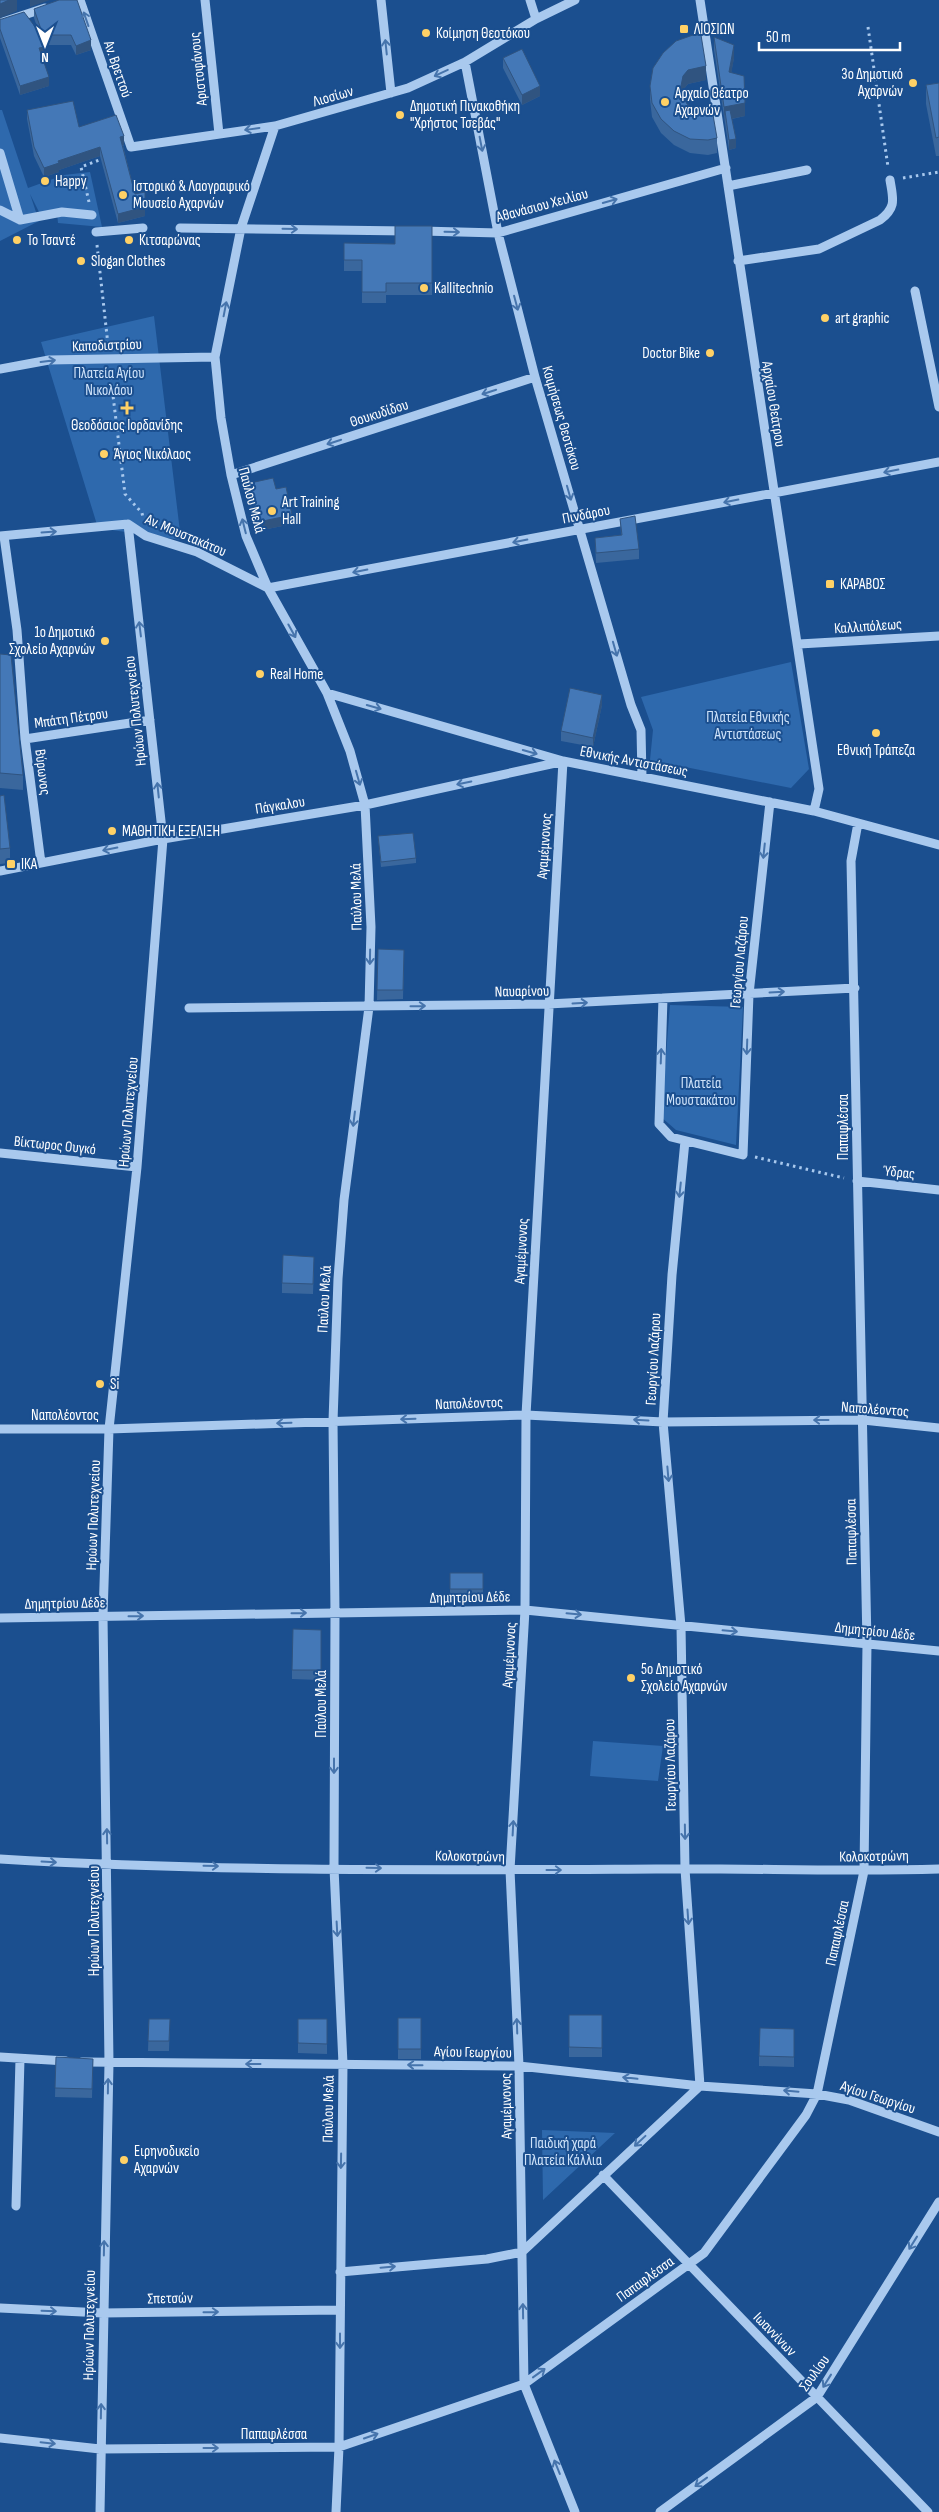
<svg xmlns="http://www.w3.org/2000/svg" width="939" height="2512" viewBox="0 0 939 2512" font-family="'Sofia Sans Condensed',sans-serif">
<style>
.green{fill:#2e69ad}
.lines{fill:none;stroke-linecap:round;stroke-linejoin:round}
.path{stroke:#a9c9ee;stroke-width:3;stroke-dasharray:2.5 4;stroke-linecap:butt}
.minor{stroke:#a9c9ee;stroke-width:9}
.wall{fill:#3a679d}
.shaded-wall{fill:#305480}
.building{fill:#4478b7;stroke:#305480}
.oneway{stroke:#4674ac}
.poi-dot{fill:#ffd166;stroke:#1b4f8f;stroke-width:2}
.labels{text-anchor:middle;stroke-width:4;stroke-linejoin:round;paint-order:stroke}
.poi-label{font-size:15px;fill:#fff;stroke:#1b4f8f;text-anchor:start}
.street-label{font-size:15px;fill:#fff;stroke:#1b4f8f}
.park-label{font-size:15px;fill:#cfe3fa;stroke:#1b4f8f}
</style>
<rect width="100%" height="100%" fill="#1b4f8f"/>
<path class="green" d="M0,110H2L28,188L64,175L90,172L102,227L58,223L57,213L41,216L30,194L39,221L0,241Z
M154,316L181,540L98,528L41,342Z
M791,662L809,769L791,788L650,760L653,730L641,697Z
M670,1005L743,1007L736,1145L676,1130L661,1117Z
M593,1741L663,1746L658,1781L590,1776Z
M542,2130L615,2133L543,2200Z"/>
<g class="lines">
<path class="path" d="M868,27L888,167
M903,178L939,172
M89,202L81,167L102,159
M97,245L108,345
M110,371L125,494L142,513L143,518
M755,1157L844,1178"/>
<path class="minor" d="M80,0L131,147L275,126L408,88L465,62L536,19L575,0
M205,0L219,134
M381,0L391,93
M530,0L536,19
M700,0L819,789L814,811
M0,23L45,8
M465,62L498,233L535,377L631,705L641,730L642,777
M275,126L241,228L215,357L221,418L231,475L246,536L268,588L327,693L350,751L365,805L371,927L369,1007L344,1200L338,1279L333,1421L335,1613L334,1868L343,2064L339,2447L336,2512
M0,153L20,220
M728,186L807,170
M0,210L20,220L62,212L92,215
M180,228L407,231
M422,231L498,233L726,168
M96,232L143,228
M738,261L819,249L880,220C897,207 893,199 890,180
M915,291L939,407
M0,369L49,360L215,357
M231,475L535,377
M0,536L128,524L146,536L197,552L268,588
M4,536L17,630L25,739L41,863
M268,588L939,462
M799,644L939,636
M327,693L563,761L814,811L939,845
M25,739L150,720
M563,761L526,1415L525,1610L510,1870L519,2066L524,2384L575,2512
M0,871L163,839L365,805L560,762
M663,998L659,1124L671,1137L743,1155L749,994L770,802
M189,1008L548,1004L855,988
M0,1153L137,1167
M857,1181L939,1190
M0,1429H109L526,1415L663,1422L863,1420L939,1428
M0,1618L525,1610L939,1651
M0,1859C218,1872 437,1870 656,1869C750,1868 845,1872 939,1869
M0,2057L66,2061
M82,2062L519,2066L700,2086L817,2094L849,2100L939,2132
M603,2175L928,2512
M16,2206L20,2059
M340,2272L487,2259L522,2252L700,2086L685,1869L681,1626L663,1422L672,1275L685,1141
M0,2308L103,2313L340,2310
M0,2438L100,2449L339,2447L524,2384L704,2253L806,2115L817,2094L864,1871L867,1644L851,861L858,823
M100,2512L109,2063L103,1616L109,1429L137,1167L163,839L128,524
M660,2512L817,2397L939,2202"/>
</g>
<path class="wall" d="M34,9L91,50L76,55L71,45H43L44,57H42L49,86L20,95L0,38V19L38,30L34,18Z
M714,37L734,58L731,73L745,116L732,119L736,148L729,150L714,50Z
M503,58L540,96L522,105L503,68Z
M706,80L688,84L683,90L682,95L687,104L717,138V153L708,155L690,153L674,145L661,133L652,117L650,100V86Z
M939,83V156H936L926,104V85Z
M27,110L79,127L124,145L123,146L135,194L145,216L118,223L100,156L59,170V172L44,177L34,156L27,119Z
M432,226V295H386V303H362V271H344V243L395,244Z
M250,483L276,489L292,524L258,531L250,493Z
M620,519L639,549V559L596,563L595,538L621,535Z
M0,654L23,775V790L0,788Z
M602,705L593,747L561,741V731Z
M0,796L10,848V863L0,864Z
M378,836L416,858V863L381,867Z
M378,949L404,950L403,999L377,1000Z
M314,1266L313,1294L282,1293V1283Z
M450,1573H483V1599H450Z
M321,1630V1680L292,1679V1670Z
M569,2015H602V2057H569Z
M398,2018H421V2059H398Z
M149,2019H170L169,2051H148Z
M298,2019H327V2054L298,2053Z
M794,2029V2067L759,2066V2056Z
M56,2057L93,2059L92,2098L55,2097Z"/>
<path class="shaded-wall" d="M9,0H17V11L0,18V4Z
M30,0H50L30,7Z
M91,40V50L76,55V46Z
M734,45V58L729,86V72Z
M44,47V57L39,58V48Z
M706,66V80L688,84L683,90L680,105V91L683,76L688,70Z
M49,77V86L20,95V86Z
M540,86V96L522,105V95Z
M745,103V116L726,120L725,111L724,120V107Z
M124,136V145L120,146V137Z
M736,139V148L729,150V140Z
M100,147V156L59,170V172L44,177V168L58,161Z
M145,192V216L118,223V214Z
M292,515V524L258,531V522Z
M602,695V705L593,747V738Z"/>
<path class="building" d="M0,0H9L0,4Z
M59,0H77L91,40L76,46L71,35H43L34,9Z
M24,12L39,32L44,47L39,48L49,77L20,86L0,29V19H2Z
M693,35H701L706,66L688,70L683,76L680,91L687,104L693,108L700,111L712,109L717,138L708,140L690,139L674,131L661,119L652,103L650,86L653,68L663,53L676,41Z
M714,37L734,45L729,72L744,76L745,103L724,107Z
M522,49L540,86L522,95L503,58Z
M939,83V137L936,138L926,85Z
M73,101L79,127L116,115L124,136L120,137L135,194L145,192V207L118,214L100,147L58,161L59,163L44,168L34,147L27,110Z
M730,110L736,139L729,140L725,111Z
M395,226H432V283H386V292H362V260H344V243L395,244Z
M273,478L276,489L286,487L292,515L258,522L250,483Z
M635,516L639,549L596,553L595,538L622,535L620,519Z
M0,654L11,655L23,775L0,773Z
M570,688L602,695L593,738L561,731Z
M4,795L10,848L0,849V796Z
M413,833L416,858L381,862L378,836Z
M378,949L404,950L403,990H377Z
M283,1255L314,1257L313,1284L282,1283Z
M450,1573H483V1589H450Z
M293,1629L321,1630V1670H292Z
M569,2015H602V2048L569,2047Z
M398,2018H421V2049H398Z
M149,2019H170L169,2041H148Z
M298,2019H327V2044L298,2043Z
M760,2028L794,2029V2057L759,2056Z
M56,2057L93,2059L92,2089L55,2088Z"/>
<defs><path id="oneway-shaft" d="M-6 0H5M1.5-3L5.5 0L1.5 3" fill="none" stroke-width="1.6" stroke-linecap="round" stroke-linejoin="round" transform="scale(1.25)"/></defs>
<g class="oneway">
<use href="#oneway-shaft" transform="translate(86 19) rotate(-109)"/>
<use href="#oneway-shaft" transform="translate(386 47) rotate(-96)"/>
<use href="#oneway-shaft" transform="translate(441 73) rotate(155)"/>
<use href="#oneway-shaft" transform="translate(252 129) rotate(172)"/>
<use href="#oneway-shaft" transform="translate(481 144) rotate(79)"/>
<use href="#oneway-shaft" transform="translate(610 201) rotate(-16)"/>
<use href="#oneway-shaft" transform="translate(290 229) rotate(1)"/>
<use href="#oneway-shaft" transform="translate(452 232) rotate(1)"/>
<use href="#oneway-shaft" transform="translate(516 303) rotate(75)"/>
<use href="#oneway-shaft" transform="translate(225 309) rotate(-79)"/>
<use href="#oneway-shaft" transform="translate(48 361) rotate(-7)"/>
<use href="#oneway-shaft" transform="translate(489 392) rotate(162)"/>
<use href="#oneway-shaft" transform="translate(334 442) rotate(162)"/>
<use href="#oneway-shaft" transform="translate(891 471) rotate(169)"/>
<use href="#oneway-shaft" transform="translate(569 493) rotate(74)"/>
<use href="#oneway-shaft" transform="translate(731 501) rotate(169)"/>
<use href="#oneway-shaft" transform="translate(244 526) rotate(-104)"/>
<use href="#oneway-shaft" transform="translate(49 532) rotate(-4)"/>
<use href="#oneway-shaft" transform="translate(520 541) rotate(169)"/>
<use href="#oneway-shaft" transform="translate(360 571) rotate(169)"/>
<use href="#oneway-shaft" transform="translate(140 629) rotate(-97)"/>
<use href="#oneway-shaft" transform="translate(292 631) rotate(61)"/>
<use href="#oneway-shaft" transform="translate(615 649) rotate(74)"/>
<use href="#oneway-shaft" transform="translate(374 707) rotate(16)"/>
<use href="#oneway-shaft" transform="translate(530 752) rotate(16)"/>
<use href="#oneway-shaft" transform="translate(358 778) rotate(74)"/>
<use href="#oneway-shaft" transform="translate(464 783) rotate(168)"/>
<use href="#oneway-shaft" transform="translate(158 790) rotate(-96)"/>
<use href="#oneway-shaft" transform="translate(110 849) rotate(169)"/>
<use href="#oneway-shaft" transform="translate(764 851) rotate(96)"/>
<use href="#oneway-shaft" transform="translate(370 957) rotate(91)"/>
<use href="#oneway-shaft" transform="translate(777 992) rotate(-3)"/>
<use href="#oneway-shaft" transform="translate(580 1003) rotate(-3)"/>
<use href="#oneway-shaft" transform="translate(418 1006) rotate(-1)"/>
<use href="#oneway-shaft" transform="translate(747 1047) rotate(92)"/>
<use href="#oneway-shaft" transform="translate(661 1056) rotate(-88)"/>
<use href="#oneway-shaft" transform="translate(354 1119) rotate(97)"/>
<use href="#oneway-shaft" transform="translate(680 1190) rotate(96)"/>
<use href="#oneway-shaft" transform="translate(408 1419) rotate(178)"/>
<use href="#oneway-shaft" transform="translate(641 1420) rotate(-177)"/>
<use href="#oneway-shaft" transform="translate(821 1420) rotate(180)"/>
<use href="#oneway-shaft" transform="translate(284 1423) rotate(178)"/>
<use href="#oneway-shaft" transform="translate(668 1474) rotate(85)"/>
<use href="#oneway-shaft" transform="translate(299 1613) rotate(-1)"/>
<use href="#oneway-shaft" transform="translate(574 1614) rotate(5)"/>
<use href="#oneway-shaft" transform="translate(136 1616) rotate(-1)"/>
<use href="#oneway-shaft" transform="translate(730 1631) rotate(5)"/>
<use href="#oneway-shaft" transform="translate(334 1766) rotate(90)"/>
<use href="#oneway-shaft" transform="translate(513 1828) rotate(-87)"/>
<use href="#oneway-shaft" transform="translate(685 1832) rotate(89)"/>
<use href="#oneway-shaft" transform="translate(107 1836) rotate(-91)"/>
<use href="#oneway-shaft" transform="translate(49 1862) rotate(3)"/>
<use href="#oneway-shaft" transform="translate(211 1866) rotate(1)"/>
<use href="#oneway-shaft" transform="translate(374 1868) rotate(1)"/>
<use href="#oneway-shaft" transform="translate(554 1870)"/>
<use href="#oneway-shaft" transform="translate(688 1917) rotate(86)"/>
<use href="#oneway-shaft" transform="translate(337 1929) rotate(87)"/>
<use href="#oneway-shaft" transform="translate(517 2026) rotate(-92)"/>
<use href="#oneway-shaft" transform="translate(253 2064) rotate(-180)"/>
<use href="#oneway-shaft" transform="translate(415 2065) rotate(-179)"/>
<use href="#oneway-shaft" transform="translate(630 2078) rotate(-174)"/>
<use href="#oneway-shaft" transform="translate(108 2086) rotate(-89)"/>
<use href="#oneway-shaft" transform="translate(791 2091) rotate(-175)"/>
<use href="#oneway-shaft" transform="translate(640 2141) rotate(137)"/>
<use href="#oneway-shaft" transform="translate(341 2161) rotate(91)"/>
<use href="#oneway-shaft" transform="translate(913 2243) rotate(122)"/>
<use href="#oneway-shaft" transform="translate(104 2248) rotate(-89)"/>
<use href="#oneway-shaft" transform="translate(388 2267) rotate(-5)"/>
<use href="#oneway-shaft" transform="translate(49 2311) rotate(2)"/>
<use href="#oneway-shaft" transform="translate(523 2311) rotate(-91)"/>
<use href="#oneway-shaft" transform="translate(211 2312) rotate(-1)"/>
<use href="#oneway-shaft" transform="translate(340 2341) rotate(90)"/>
<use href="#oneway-shaft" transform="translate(539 2373) rotate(-36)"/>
<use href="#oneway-shaft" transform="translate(827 2381) rotate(122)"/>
<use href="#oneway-shaft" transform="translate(101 2411) rotate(-89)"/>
<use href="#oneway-shaft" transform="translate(371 2436) rotate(-19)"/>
<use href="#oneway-shaft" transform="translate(48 2443) rotate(6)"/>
<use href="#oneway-shaft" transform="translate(211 2448)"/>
<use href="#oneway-shaft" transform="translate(557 2467) rotate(-112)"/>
<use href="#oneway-shaft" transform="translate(701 2482) rotate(144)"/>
</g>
<g class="poi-dot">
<rect x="679" y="24" width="10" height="10" rx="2.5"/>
<circle cx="426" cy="33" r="5"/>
<circle cx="913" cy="83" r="5"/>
<circle cx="665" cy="102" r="5"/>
<circle cx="400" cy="115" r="5"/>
<circle cx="45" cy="181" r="5"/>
<circle cx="123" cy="195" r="5"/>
<circle cx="17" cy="240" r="5"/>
<circle cx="129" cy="240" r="5"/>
<circle cx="81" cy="261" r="5"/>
<circle cx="424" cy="288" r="5"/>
<circle cx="825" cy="318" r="5"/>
<circle cx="710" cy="353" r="5"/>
<path d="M124.5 400.5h5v5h5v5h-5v5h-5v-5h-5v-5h5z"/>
<circle cx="104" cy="454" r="5"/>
<circle cx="272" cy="511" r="5"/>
<rect x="825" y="579" width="10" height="10" rx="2.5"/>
<circle cx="105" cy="641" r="5"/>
<circle cx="260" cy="674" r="5"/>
<circle cx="876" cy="733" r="5"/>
<circle cx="112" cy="831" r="5"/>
<rect x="6" y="859" width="10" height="10" rx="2.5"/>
<circle cx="100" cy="1384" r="5"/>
<circle cx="631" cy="1678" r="5"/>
<circle cx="124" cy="2160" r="5"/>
</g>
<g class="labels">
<g class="poi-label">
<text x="694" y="34">ΛΙΟΣΙΩΝ</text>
<text x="436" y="38">Κοίμηση Θεοτόκου</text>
<text x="903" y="79" text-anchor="end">3ο Δημοτικό<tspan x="903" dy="17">Αχαρνών</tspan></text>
<text x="675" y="98">Αρχαίο Θέατρο<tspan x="675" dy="17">Αχαρνών</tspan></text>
<text x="410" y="111">Δημοτική Πινακοθήκη<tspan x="410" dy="17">"Χρήστος Τσεβάς"</tspan></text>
<text x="55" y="186">Happy</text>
<text x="133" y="191">Ιστορικό &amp; Λαογραφικό<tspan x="133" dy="17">Μουσείο Αχαρνών</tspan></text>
<text x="27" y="245">To Τσαντέ</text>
<text x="139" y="245">Κιτσαρώνας</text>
<text x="91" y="266">Slogan Clothes</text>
<text x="434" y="293">Kallitechnio</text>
<text x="835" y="323">art graphic</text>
<text x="700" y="358" text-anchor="end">Doctor Bike</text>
<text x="127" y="430" text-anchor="middle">Θεοδόσιος Ιορδανίδης</text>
<text x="114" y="459">Άγιος Νικόλαος</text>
<text x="282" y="507">Art Training<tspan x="282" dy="17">Hall</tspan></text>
<text x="840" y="589">ΚΑΡΑΒΟΣ</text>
<text x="95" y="637" text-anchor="end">1ο Δημοτικό<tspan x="95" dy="17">Σχολείο Αχαρνών</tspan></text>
<text x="270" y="679">Real Home</text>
<text x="876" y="755" text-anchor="middle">Εθνική Τράπεζα</text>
<text x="122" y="836">ΜΑΘΗΤΙΚΗ ΕΞΕΛΙΞΗ</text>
<text x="21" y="869">ΙΚΑ</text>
<text x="110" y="1389">Si</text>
<text x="641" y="1674">5ο Δημοτικό<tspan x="641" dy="17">Σχολείο Αχαρνών</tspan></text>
<text x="134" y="2156">Ειρηνοδικείο<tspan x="134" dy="17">Αχαρνών</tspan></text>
</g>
<g class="street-label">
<text transform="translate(118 69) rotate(71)" y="5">Αν. Βρεττού</text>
<text transform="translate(198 69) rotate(-96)" y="5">Αριστοφάνους</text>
<text transform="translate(333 96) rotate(-16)" y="5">Λιοσίων</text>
<text transform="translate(542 205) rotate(-15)" y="5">Αθανάσιου Χειλίου</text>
<text transform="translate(107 345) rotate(-2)" y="5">Καποδιστρίου</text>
<text transform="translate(774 404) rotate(81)" y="5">Αρχαίου Θεάτρου</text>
<text transform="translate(379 413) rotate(-18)" y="5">Θουκυδίδου</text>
<text transform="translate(562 418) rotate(74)" y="5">Κοιμήσεως Θεοτόκου</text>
<text transform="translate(252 500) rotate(75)" y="5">Παύλου Μελά</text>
<text transform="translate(586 514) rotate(-11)" y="5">Πινδάρου</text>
<text transform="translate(186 535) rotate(23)" y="5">Αν. Μουστακάτου</text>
<text transform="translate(868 626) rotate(-4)" y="5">Καλλιπόλεως</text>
<text transform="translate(135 711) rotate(-96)" y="5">Ηρώων Πολυτεχνείου</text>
<text transform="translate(71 718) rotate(-8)" y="5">Μπάτη Πέτρου</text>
<text transform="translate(634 761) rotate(11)" y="5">Εθνικής Αντιστάσεως</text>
<text transform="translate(43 772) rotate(83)" y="5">Βύρωνος</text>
<text transform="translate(280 805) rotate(-9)" y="5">Πάγκαλου</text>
<text transform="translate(544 846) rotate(-86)" y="5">Αγαμέμνονος</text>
<text transform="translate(356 897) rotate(-91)" y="5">Παύλου Μελά</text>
<text transform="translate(739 962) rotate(-85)" y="5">Γεωργίου Λαζάρου</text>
<text transform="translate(522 991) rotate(-1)" y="5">Ναυαρίνου</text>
<text transform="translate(128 1112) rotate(-85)" y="5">Ηρώων Πολυτεχνείου</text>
<text transform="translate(843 1127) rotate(-90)" y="5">Παπαφλέσσα</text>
<text transform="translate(55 1145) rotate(6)" y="5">Βίκτωρος Ουγκό</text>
<text transform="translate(899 1172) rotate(6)" y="5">Ύδρας</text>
<text transform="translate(521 1251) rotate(-87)" y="5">Αγαμέμνονος</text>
<text transform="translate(324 1299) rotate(-87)" y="5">Παύλου Μελά</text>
<text transform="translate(653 1359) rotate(-87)" y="5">Γεωργίου Λαζάρου</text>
<text transform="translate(469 1403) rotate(-2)" y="5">Ναπολέοντος</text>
<text transform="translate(875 1409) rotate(4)" y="5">Ναπολέοντος</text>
<text x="65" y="1420">Ναπολέοντος</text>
<text transform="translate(93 1515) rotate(-88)" y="5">Ηρώων Πολυτεχνείου</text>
<text transform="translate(851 1532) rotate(-91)" y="5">Παπαφλέσσα</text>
<text transform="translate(470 1597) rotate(-1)" y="5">Δημητρίου Δέδε</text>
<text transform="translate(65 1603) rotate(-1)" y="5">Δημητρίου Δέδε</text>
<text transform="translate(875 1631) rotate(6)" y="5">Δημητρίου Δέδε</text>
<text transform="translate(509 1655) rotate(-87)" y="5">Αγαμέμνονος</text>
<text transform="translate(321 1704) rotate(-90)" y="5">Παύλου Μελά</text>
<text transform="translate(670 1765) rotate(-91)" y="5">Γεωργίου Λαζάρου</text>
<text transform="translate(470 1856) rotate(1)" y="5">Κολοκοτρώνη</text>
<text transform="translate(874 1856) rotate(-1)" y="5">Κολοκοτρώνη</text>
<text transform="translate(94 1921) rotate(-90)" y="5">Ηρώων Πολυτεχνείου</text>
<text transform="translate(837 1933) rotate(-78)" y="5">Παπαφλέσσα</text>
<text transform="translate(473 2052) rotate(1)" y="5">Αγίου Γεωργίου</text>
<text transform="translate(878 2097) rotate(18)" y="5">Αγίου Γεωργίου</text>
<text transform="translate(506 2106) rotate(-91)" y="5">Αγαμέμνονος</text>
<text transform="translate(328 2109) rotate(-89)" y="5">Παύλου Μελά</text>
<text transform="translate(645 2279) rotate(-36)" y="5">Παπαφλέσσα</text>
<text transform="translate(170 2298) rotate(-1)" y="5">Σπετσών</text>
<text transform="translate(89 2325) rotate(-89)" y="5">Ηρώων Πολυτεχνείου</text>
<text transform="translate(775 2334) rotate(46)" y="5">Ιωαννίνων</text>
<text transform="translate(814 2373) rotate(-54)" y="5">Σουλίου</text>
<text x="274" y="2439">Παπαφλέσσα</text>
</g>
<g class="park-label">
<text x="109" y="378">Πλατεία Αγίου<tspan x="109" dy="17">Νικολάου</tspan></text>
<text x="748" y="722">Πλατεία Εθνικής<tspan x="748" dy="17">Αντιστάσεως</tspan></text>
<text x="701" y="1088">Πλατεία<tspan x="701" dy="17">Μουστακάτου</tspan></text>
<text x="563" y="2148">Παιδική χαρά<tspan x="563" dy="17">Πλατεία Κάλλια</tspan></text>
</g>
</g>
<g transform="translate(45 45) rotate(180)" stroke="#1b4f8f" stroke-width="4" paint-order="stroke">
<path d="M0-4L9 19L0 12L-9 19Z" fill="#ffffff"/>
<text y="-8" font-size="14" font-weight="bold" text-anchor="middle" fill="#ffffff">N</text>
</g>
<path d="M759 42v8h141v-8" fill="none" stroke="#ffffff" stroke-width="2.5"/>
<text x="766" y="42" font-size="15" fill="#ffffff" stroke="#1b4f8f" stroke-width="4" paint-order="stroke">50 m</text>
</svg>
